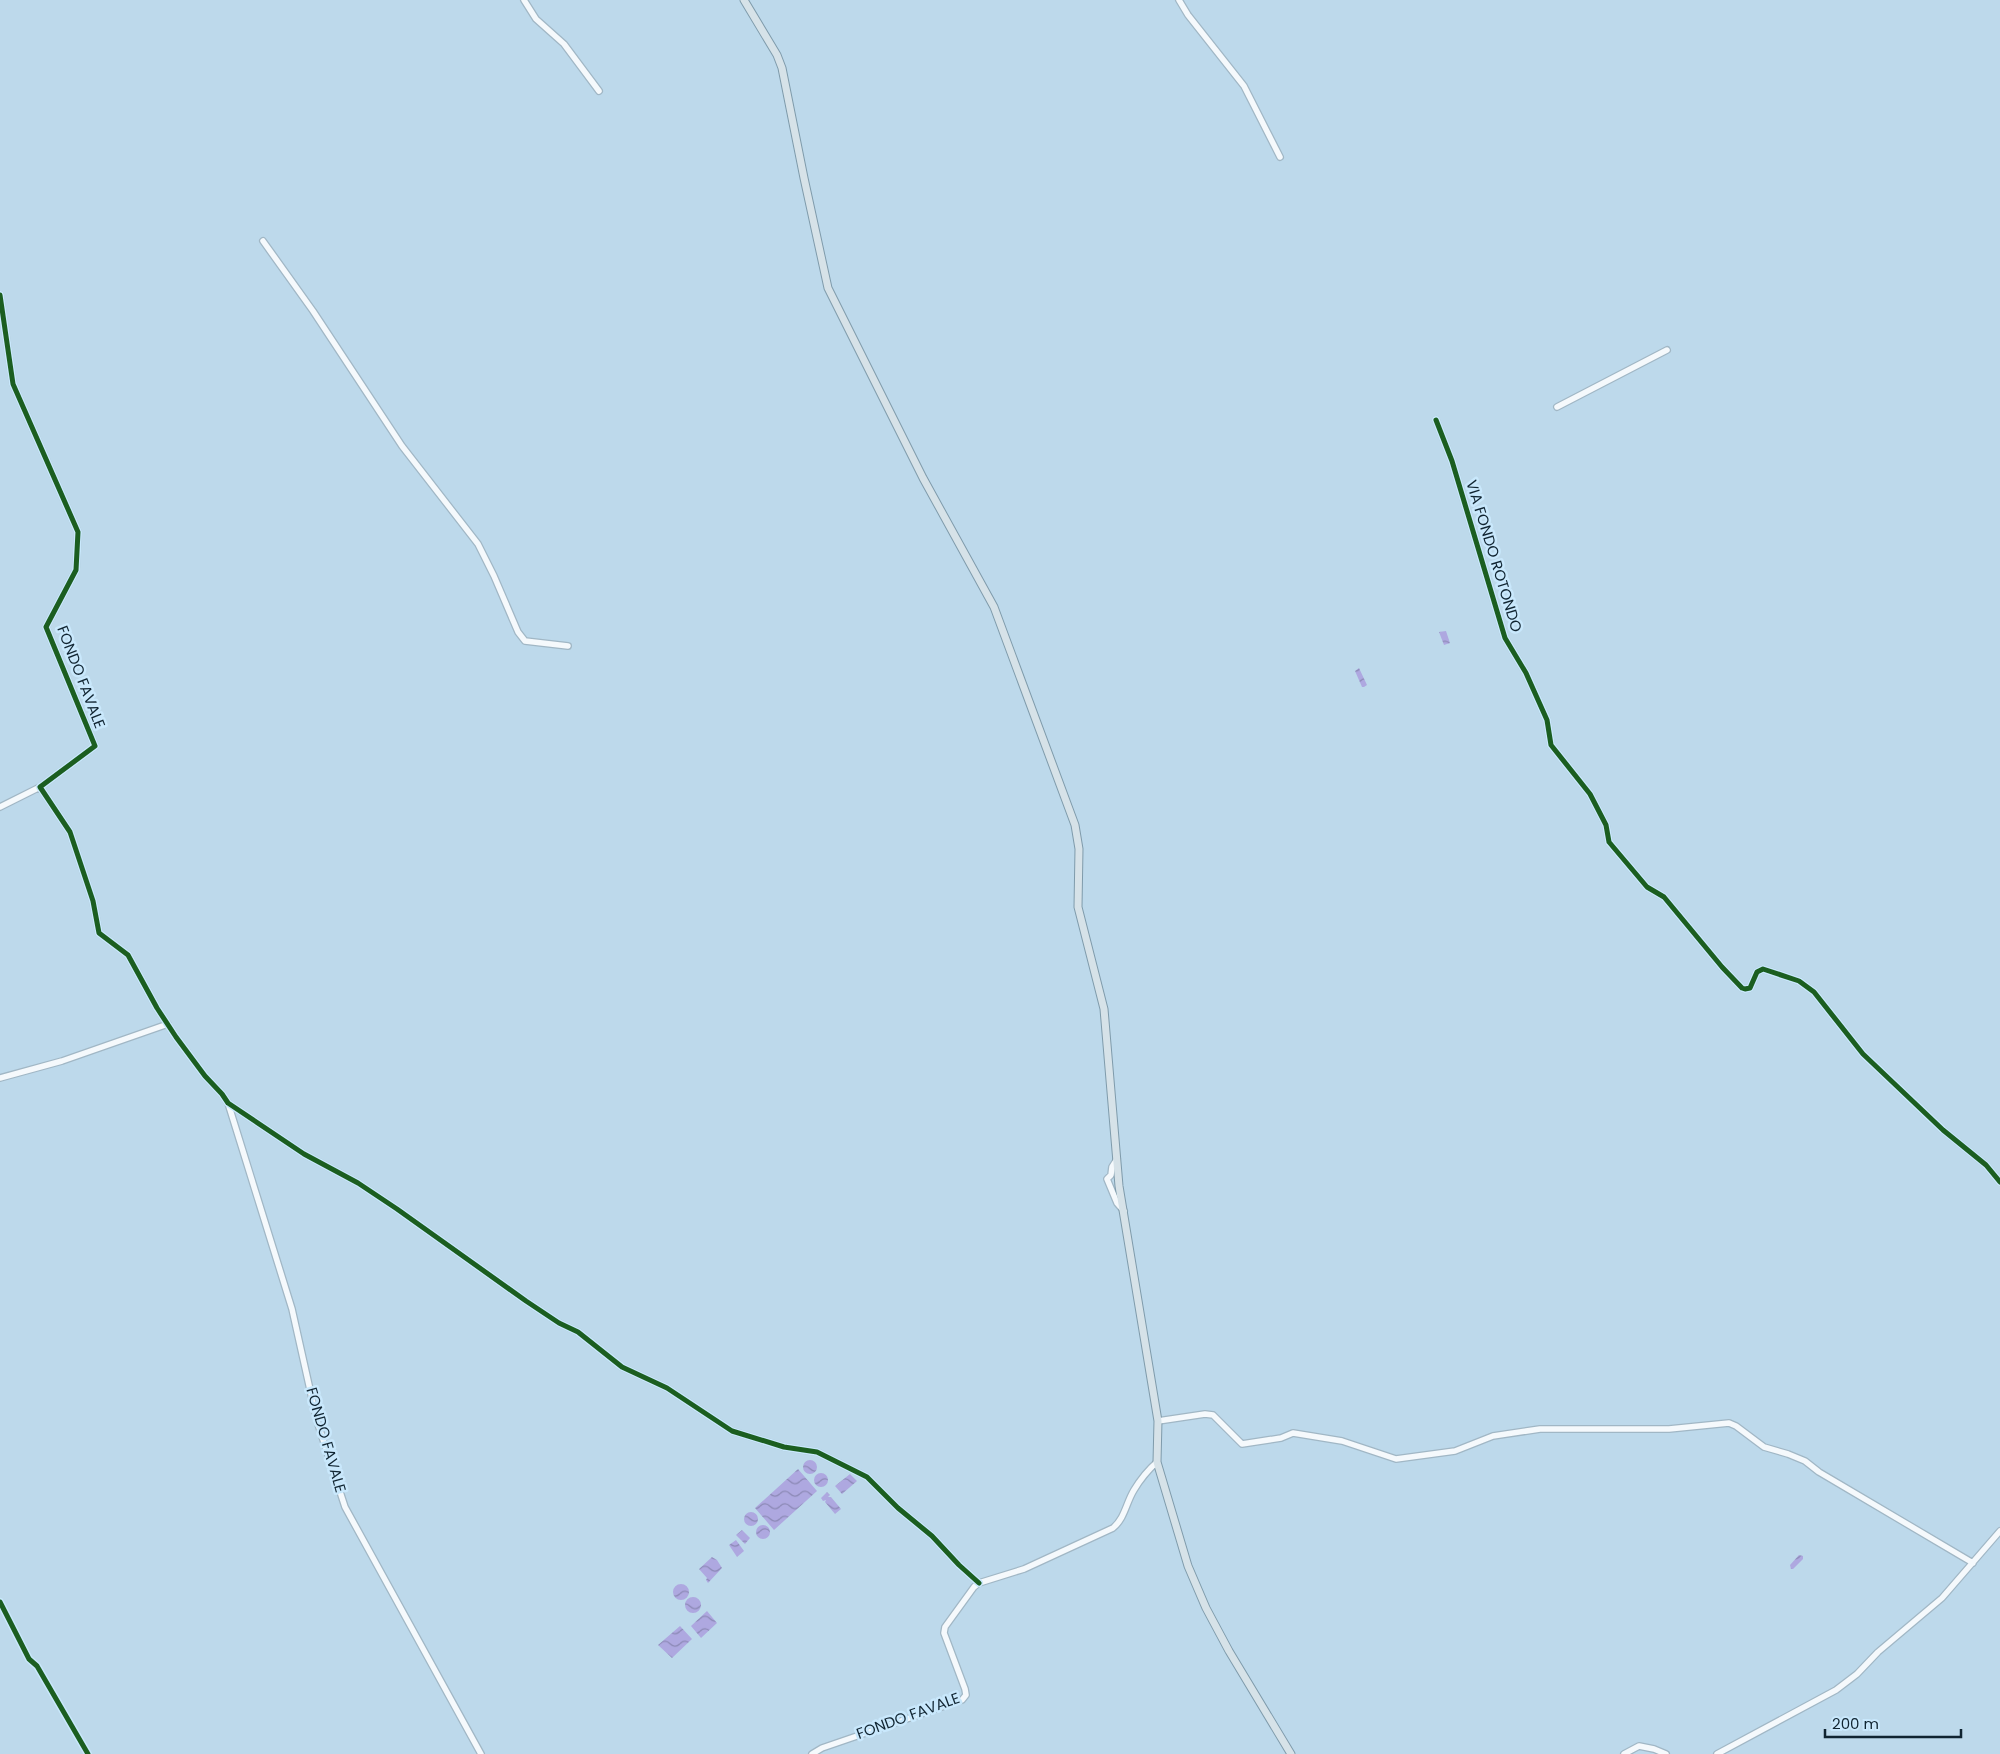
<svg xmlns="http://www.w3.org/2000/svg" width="2000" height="1754" viewBox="0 0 2000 1754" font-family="Poppins,sans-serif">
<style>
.water{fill:url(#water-waves)}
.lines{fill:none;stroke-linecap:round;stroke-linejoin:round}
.minor-casing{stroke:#a1b7c5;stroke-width:8}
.major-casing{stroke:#7f9bab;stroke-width:9}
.minor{stroke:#f5f9fc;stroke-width:5.5}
.major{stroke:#d6e2e8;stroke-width:7}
.cycleway-casing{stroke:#c9e8fc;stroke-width:8}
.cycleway{stroke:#1b5e20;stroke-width:5}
.labels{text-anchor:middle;stroke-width:5;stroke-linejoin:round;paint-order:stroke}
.street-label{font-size:15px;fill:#102431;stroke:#c9e8fc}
</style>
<defs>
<pattern id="water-waves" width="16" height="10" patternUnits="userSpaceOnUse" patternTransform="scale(1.25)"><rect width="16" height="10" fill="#aea8e0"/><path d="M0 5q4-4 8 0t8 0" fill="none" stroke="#8c89b6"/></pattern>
</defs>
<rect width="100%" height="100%" fill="#bdd9eb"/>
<path class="water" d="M1446,631L1450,643L1444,645L1439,632Z
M1359,668L1367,685L1364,687H1362L1355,671Z
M803 1467a7 7 0 1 1 14 0a7 7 0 1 1-14 0Z
M798,1469L817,1491L774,1530L755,1508Z
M814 1480a7 7 0 1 1 14 0a7 7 0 1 1-14 0Z
M850,1474L857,1481L842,1494L835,1486Z
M827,1492L830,1495L828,1497H831L841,1509L835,1514L825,1502L826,1500L823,1501L821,1498Z
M744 1519a7 7 0 1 1 14 0a7 7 0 1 1-14 0Z
M756 1532a7 7 0 1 1 14 0a7 7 0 1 1-14 0Z
M742,1530L750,1538L745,1544L736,1535Z
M736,1540L744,1551L737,1557L729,1545Z
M1799,1555L1803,1556V1559L1793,1569H1791L1790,1565Z
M712,1557L717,1560L722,1568L708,1583L706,1580L707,1578L699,1569Z
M673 1592a8 8 0 1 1 16 0a8 8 0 1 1-16 0Z
M685 1605a8 8 0 1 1 16 0a8 8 0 1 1-16 0Z
M707,1611L717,1623L701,1638L691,1626Z
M680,1626L692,1639L672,1658L658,1645Z"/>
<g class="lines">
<defs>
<path id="minor" d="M524,0L536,19L564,44L599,91
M1179,0L1188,15L1244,86L1280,157
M263,241L313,311L402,446L478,544L494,576L518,632L525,641L568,646
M0,295L13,384L78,532L76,570L46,627L95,746L40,787L70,832L93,901L99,933L128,955L157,1008L176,1037L205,1076L222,1094L228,1103L304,1154L358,1183L397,1209L526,1301L559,1323L578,1332L622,1367L667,1388L732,1431L784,1447L817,1452L867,1477L898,1508L932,1536L959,1565L979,1583
M1557,407L1667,350
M1436,420L1452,461L1505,638L1526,673L1547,720L1551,745L1590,794L1606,825L1609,842L1647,887L1664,897L1722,967L1742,988L1745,989L1750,988L1757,972L1763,969L1799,981L1814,992L1863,1054L1943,1130L1986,1165L2000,1182
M0,807L40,787
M0,1078L62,1061L168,1024
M228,1103L292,1309L317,1421L345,1507L481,1754
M1117,1159L1112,1167L1111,1175L1107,1179L1117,1203L1124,1211
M1158,1421L1205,1414L1213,1415L1242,1444L1281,1438L1293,1433L1342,1441L1396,1459L1455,1451L1493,1436L1540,1429H1669L1729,1423L1736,1426L1764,1447L1788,1454L1805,1461L1819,1472L1973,1563
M812,1754L822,1748L962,1700L966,1695L965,1689L944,1633L945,1627L974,1587L979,1583L1024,1569L1113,1528C1125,1518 1126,1503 1134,1490C1140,1480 1148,1470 1157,1462
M1624,1754L1639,1746L1654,1749L1666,1754
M1717,1754L1836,1690L1857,1674L1878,1652L1942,1598L2000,1531"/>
<path id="major" d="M744,0L777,55L782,68L804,178L828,288L923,478L994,607L1075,825L1079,849L1078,907L1104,1009L1119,1186L1158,1421L1157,1462L1188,1566L1206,1608L1229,1651L1291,1754"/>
</defs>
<use href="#minor" class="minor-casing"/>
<use href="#major" class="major-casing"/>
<use href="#minor" class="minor"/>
<use href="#major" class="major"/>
<defs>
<path id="cycleway" d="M0,295L13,384L78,532L76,570L46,627L95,746L40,787L70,832L93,901L99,933L128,955L157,1008L176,1037L205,1076L222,1094L228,1103L304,1154L358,1183L397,1209L526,1301L559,1323L578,1332L622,1367L667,1388L732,1431L784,1447L817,1452L867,1477L898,1508L932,1536L959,1565L979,1583
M1436,420L1452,461L1505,638L1526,673L1547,720L1551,745L1590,794L1606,825L1609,842L1647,887L1664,897L1722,967L1742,988L1745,989L1750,988L1757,972L1763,969L1799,981L1814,992L1863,1054L1943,1130L1986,1165L2000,1182
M0,1602L29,1659L37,1666L88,1754"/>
</defs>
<use href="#cycleway" class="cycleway-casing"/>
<use href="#cycleway" class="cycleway"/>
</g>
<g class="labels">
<g class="street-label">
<text transform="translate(1494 556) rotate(73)" y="5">VIA FONDO ROTONDO</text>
<text transform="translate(81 677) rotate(69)" y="5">FONDO FAVALE</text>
<text transform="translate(326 1440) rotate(74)" y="5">FONDO FAVALE</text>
<text transform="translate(908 1716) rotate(-20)" y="5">FONDO FAVALE</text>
</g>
</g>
<path d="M1825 1729v8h136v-8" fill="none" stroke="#102431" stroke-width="2.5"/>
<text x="1832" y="1729" font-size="15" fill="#102431" stroke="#c9e8fc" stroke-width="4" paint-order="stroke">200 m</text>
</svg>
